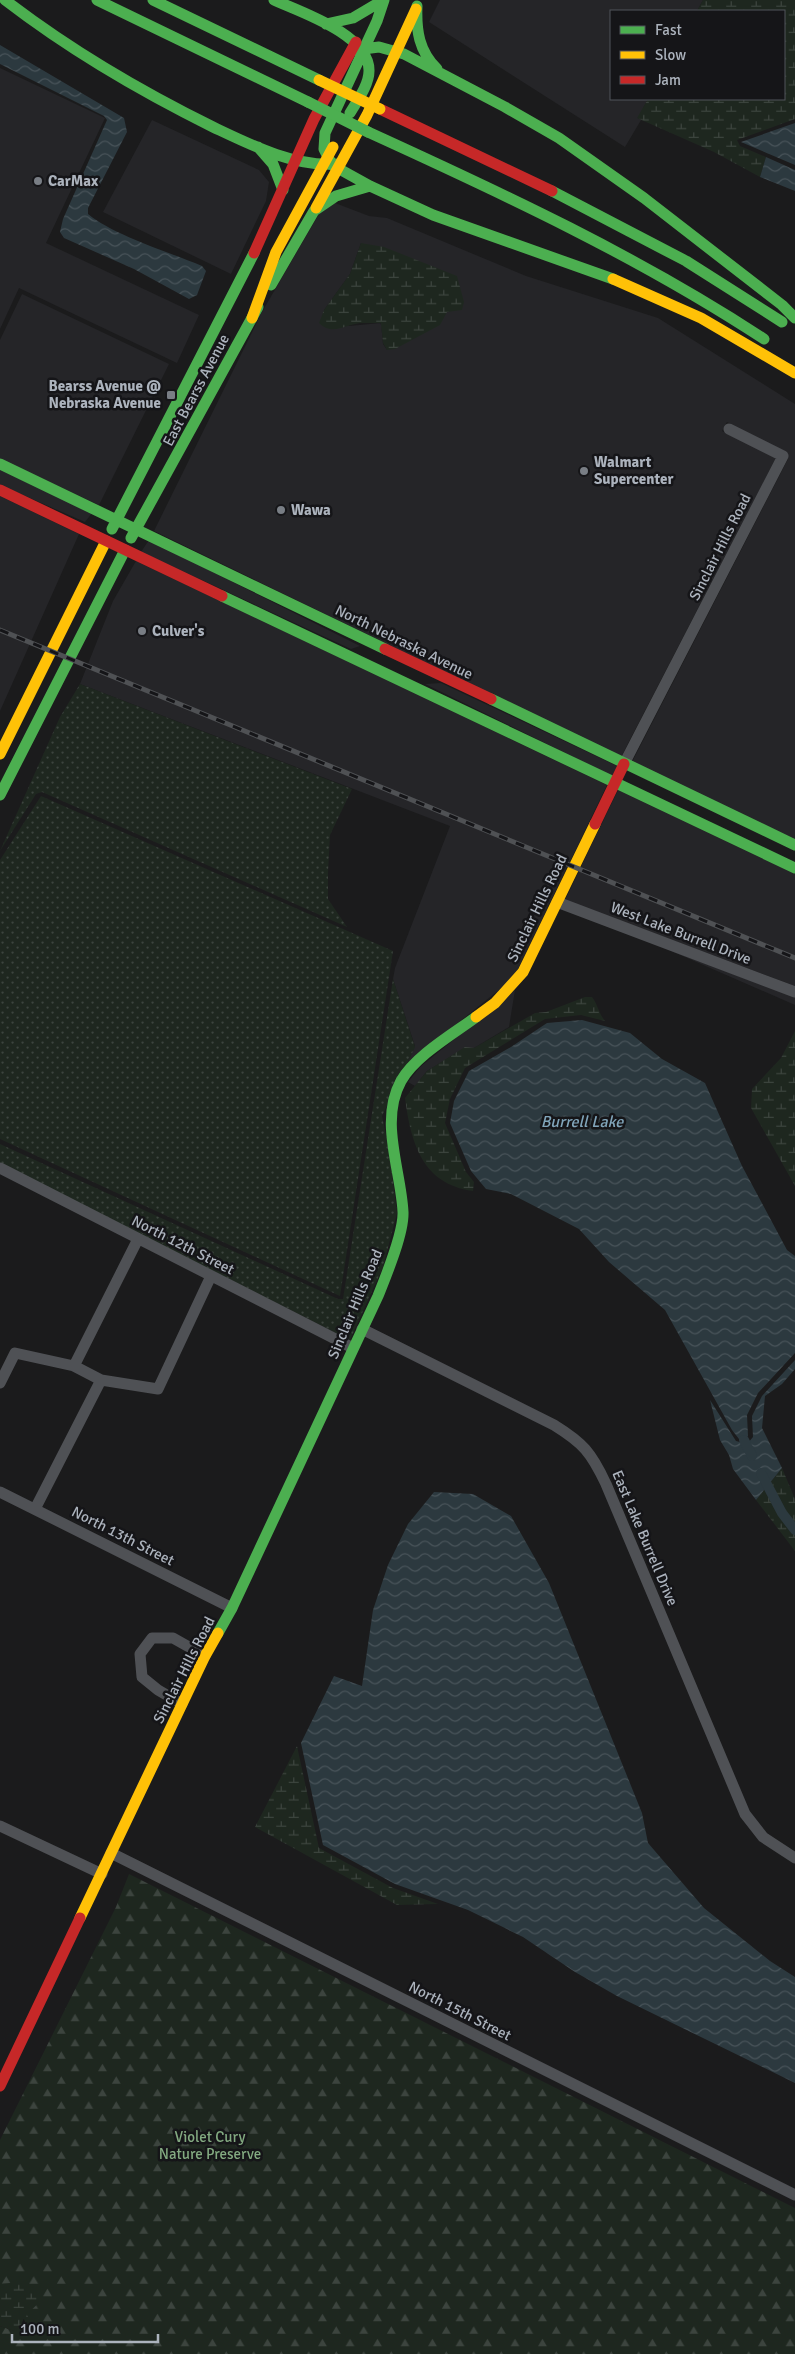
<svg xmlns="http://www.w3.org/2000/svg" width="795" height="2354" viewBox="0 0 795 2354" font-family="Signika,sans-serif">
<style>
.built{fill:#252528;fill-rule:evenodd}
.grass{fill:url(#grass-dots)}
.forest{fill:url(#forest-firs)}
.wetland{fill:url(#wetland-marsh)}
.water{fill:url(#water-waves)}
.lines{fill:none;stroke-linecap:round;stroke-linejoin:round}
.canal{stroke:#2c393f;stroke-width:10}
.street{stroke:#4f5155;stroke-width:11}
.fast{stroke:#4caf50;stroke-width:11}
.slow{stroke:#ffc107;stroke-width:11}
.jam{stroke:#c62828;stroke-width:11}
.rail-casing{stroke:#4f5154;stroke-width:5}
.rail{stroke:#151518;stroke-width:3;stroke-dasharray:9;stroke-linecap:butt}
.fast-bridge{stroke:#4caf50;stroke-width:11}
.slow-bridge{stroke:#ffc107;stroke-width:11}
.poi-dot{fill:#797e85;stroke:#151518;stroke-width:2}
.labels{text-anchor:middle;stroke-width:5;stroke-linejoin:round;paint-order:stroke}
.poi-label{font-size:15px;font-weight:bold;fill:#acb3bd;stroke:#151518;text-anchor:start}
.street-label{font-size:15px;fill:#acb3bd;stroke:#151518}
.park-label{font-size:15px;fill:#83aa81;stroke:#151518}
.water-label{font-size:16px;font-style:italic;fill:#81a5ba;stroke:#151518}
</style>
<defs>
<pattern id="grass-dots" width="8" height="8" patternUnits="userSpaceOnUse" patternTransform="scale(1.25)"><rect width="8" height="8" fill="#1e271f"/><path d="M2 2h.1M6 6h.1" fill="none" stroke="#3c443e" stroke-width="1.8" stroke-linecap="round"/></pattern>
<pattern id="forest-firs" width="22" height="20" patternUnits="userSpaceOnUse" patternTransform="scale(1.25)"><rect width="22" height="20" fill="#1e271f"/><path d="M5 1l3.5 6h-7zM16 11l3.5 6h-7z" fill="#3c443e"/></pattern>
<pattern id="wetland-marsh" width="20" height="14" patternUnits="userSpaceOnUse" patternTransform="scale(1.25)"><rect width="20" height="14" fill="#1e271f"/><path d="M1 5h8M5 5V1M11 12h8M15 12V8" fill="none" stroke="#3c443e"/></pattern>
<pattern id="water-waves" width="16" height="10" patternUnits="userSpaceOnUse" patternTransform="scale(1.25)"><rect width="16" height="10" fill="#2c393f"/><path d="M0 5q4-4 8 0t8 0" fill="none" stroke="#485359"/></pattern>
</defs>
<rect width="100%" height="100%" fill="#1b1b1c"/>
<path class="built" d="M440,0H703L697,11H611V99H648L638,118L641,120L625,147L429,22Z
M0,68L105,118L46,243L199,315L177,363L19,288L0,329Z
M152,120L259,170L269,182L266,201L231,274L103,212Z
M335,203L369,216L387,218L526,276L658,318L795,404V840L632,762L788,459L785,452L727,422L722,431L776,458L621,757L154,531L262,312L319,214ZM361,243L387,350L383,344L381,323L349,326L324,310L350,274Z
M22,294L169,364L99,505L0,459V340Z
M0,470L92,513L85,522L0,485Z
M0,496L79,534L0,711Z
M149,540L360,646L351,649L141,552Z
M136,561L607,785L518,969L505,985L407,1064L415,1046L393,979L395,968L450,826L80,684L113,601Z
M441,683L617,766L612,776L425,684Z
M618,790L795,874V986L565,900Z
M669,950L795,997V1005Z
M515,990L509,1027L474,1048H465L427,1071L415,1086L408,1082L420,1067Z"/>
<path class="grass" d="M80,684L352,789L330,835L328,873V899L347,927L42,792L36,794L0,851L60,717Z
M41,796L393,951L340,1296L0,1139V860Z
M393,979L415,1047L382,1116L389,1149L397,1213L383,1267L350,1340L0,1163V1144L338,1299H343Z"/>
<path class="forest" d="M129,1874L795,2208V2354H0V2326L14,2331L7,2284H0V2140L116,1907Z"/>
<path class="wetland" d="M703,0H795V119L737,140L740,146L766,157L760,177L714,152L637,118L648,99H784V11H697Z
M361,243L384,247L457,276L464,302L462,310L447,312L440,325L395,349L387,350L383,343L381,323C374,323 367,323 360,323C345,325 332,336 319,323L324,310L350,274Z
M585,997H592C598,1005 599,1014 605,1021L581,1015L545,1019L465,1068L450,1099L445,1123L466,1172L474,1182L473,1191C422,1184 411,1143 405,1098L427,1071L465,1047L474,1048L535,1013L546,1012Z
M795,1031V1186L751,1108L752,1089L781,1058Z
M782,1468L795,1499V1551L756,1500Z
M297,1746L319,1848L393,1888L438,1904L397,1905L255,1827Z
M20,2282C31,2286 37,2290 41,2301L27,2314L29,2320L23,2327L14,2331L0,2326V2284Z"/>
<path class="water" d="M0,45L124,118L127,132L88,208V214C115,236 169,252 202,266L206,271L197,295L189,299L134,269L64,238L60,232L63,219L107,120L104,116L0,64Z
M795,123V165L741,142Z
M766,157L795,170V191L760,177Z
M582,1020L630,1033L662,1059L705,1083L742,1166L787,1250L795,1256V1353L758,1393L747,1415L748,1436L744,1440L739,1439L732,1430L665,1310L609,1262L579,1229L511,1194L486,1189L471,1171L450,1123L454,1101L469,1071L511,1047L547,1023Z
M795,1360V1369L782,1384L765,1396L762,1428L782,1468L756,1500L733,1469L729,1455L720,1440L710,1400L736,1441L747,1444L753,1437L752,1416L762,1396Z
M434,1492L473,1494L511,1516L549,1583L642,1813L648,1843L704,1908L770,1961L795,1977V2083L617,1996L575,1972L523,1937L468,1910L395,1884L323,1845L301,1743L334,1676L362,1686L373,1610L388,1565L408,1524Z"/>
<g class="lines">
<path class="canal" d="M744,1440L752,1456
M761,1473L782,1513L795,1530"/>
<path class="street" d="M624,764L783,456L729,429
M557,902L795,992
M0,1168L353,1348
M362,1329L554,1425C583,1443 591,1452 606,1484L745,1814L763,1837L795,1858
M74,1366L138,1239
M0,1383L15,1353L74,1366L101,1380L158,1389L211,1276
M0,1492L232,1608
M35,1509L101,1380
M182,1704L158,1690L142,1677L140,1654L152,1638H173L205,1656
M0,1826L102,1874
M111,1853L795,2195"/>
<path class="fast" d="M5,0C70,50 140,91 213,127C251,145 294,167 336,164
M97,0L308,102
M153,0L319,80
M274,0C301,12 370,35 369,71C369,85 357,101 350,113
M384,0L377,21L325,133L324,149L332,165L370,186L433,215L613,279
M417,6C416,31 419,51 437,69
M326,24L353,18L380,2
M355,50L379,47L404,54L505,107L559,138L644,198L782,305L795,318
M368,132C504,194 639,257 764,339
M258,147L273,164L283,190
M552,191L686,261L782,322
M314,211L336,196L370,186
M271,285L314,211
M0,464L385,649
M112,529L254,253
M131,538L258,307
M222,596L795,868
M491,699L795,845
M0,795L125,550
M218,1633L232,1608L378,1296C386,1276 404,1233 403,1212C401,1170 379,1121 401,1081C415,1056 453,1034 476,1017"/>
<path class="slow" d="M316,208L367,115L416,9
M613,279L701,318L795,373
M252,318L276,252L333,147
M0,754L106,541
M476,1017L495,1003L523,972L595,824
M80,1918L205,1656L218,1633"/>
<path class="jam" d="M380,109L552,191
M254,253L314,119L356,42
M0,490L222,596
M385,649L491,699
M595,824L624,764
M0,2086L80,1918"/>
<defs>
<path id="rail" d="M0,630L795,958"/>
</defs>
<use href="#rail" class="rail-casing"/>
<use href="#rail" class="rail"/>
<path class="fast-bridge" d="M308,102L368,132"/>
<path class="slow-bridge" d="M319,80L380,109"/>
</g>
<g class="poi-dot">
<circle cx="38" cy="181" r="5"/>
<rect x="166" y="390" width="10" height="10" rx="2.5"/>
<circle cx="584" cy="471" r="5"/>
<circle cx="281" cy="510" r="5"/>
<circle cx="142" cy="631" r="5"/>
</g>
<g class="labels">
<g class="poi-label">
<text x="48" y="186">CarMax</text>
<text x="161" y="391" text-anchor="end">Bearss Avenue @<tspan x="161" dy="17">Nebraska Avenue</tspan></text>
<text x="594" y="467">Walmart<tspan x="594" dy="17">Supercenter</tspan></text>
<text x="291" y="515">Wawa</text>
<text x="152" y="636">Culver's</text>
</g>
<g class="street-label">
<text transform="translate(196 390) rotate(-62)" y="5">East Bearss Avenue</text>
<text transform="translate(720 547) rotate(-63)" y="5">Sinclair Hills Road</text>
<text transform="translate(404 642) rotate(26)" y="5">North Nebraska Avenue</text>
<text transform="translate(537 908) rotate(-64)" y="5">Sinclair Hills Road</text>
<text transform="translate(681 933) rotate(21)" y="5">West Lake Burrell Drive</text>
<text transform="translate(183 1245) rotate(27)" y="5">North 12th Street</text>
<text transform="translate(355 1304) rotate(-67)" y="5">Sinclair Hills Road</text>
<text transform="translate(123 1536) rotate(27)" y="5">North 13th Street</text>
<text transform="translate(645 1538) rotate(67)" y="5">East Lake Burrell Drive</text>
<text transform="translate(184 1670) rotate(-63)" y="5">Sinclair Hills Road</text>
<text transform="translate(460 2011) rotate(27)" y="5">North 15th Street</text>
</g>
<g class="park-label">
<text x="210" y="2142">Violet Cury<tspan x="210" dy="17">Nature Preserve</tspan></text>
</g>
<g class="water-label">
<text x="582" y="1127">Burrell Lake</text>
</g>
</g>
<rect x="610" y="10" width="175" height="90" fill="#151518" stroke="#51545a"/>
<rect x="620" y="26" width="25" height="8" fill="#4caf50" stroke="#51545a"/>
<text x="655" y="35" font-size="15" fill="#acb3bd">Fast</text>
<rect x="620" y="51" width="25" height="8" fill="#ffc107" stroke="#51545a"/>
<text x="655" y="60" font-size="15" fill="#acb3bd">Slow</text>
<rect x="620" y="76" width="25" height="8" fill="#c62828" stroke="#51545a"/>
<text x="655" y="85" font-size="15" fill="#acb3bd">Jam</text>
<path d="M12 2334v8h146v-8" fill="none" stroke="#acb3bd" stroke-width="2.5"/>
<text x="20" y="2334" font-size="15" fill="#acb3bd" stroke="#151518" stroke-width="4" paint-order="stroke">100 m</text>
</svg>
